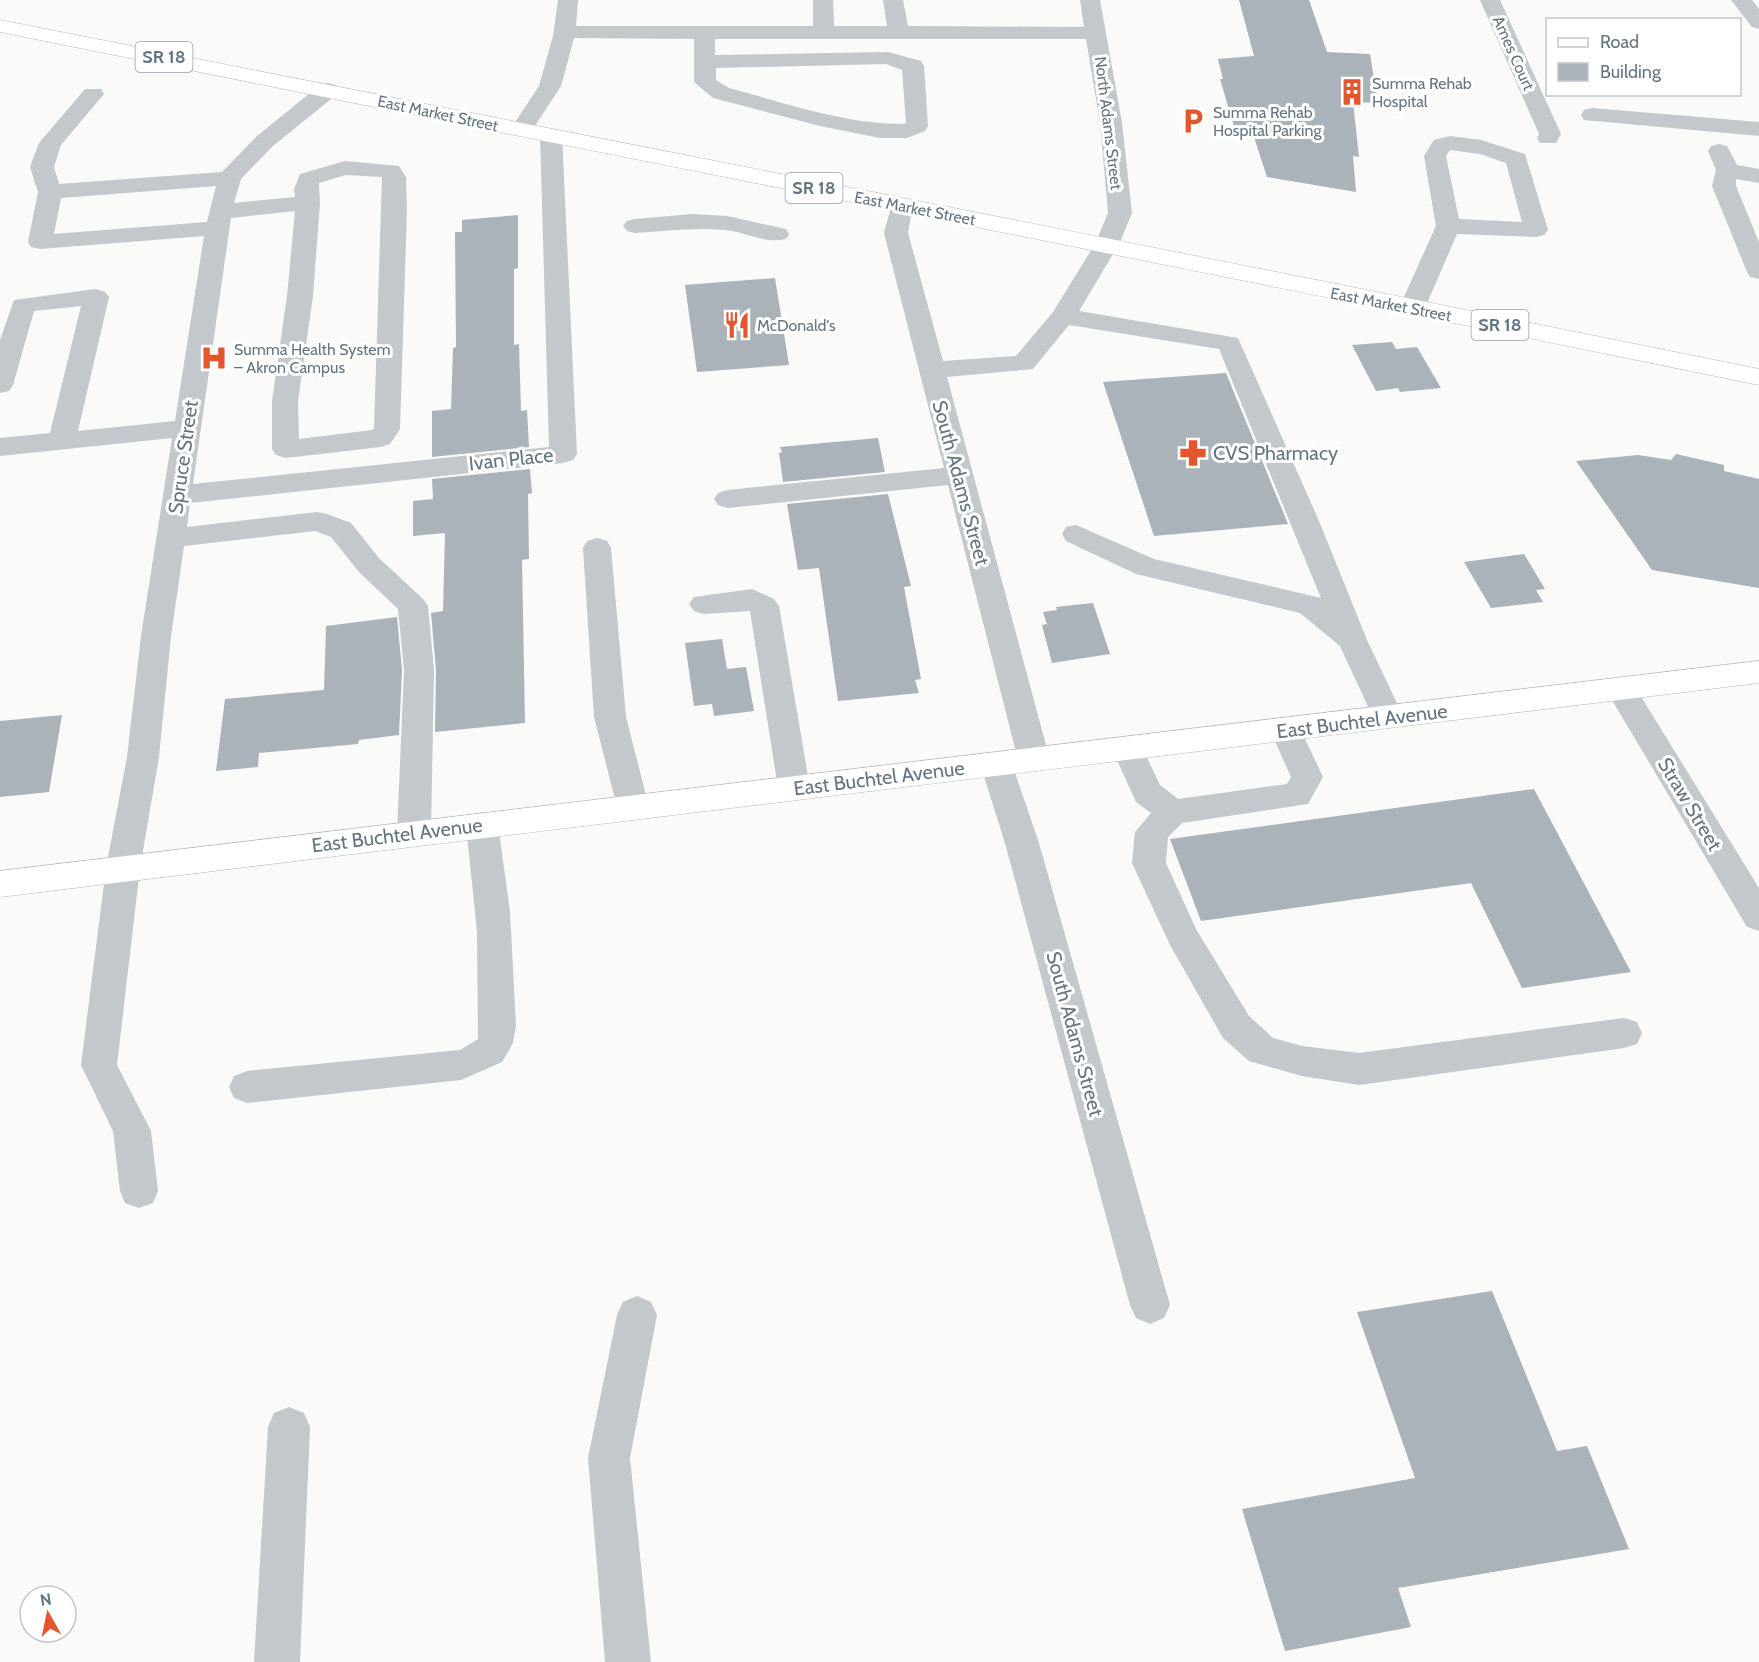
<svg xmlns="http://www.w3.org/2000/svg" width="1759" height="1662" viewBox="0 0 1759 1662" font-family="Cabin,sans-serif">
<style>
.building{fill:#aab3b9}
.lines{fill:none;stroke-linecap:round;stroke-linejoin:round}
.major-casing{stroke:#b5babe;stroke-width:1}
.minor{fill:#c3c8cc;fill-rule:evenodd}
.major{fill:#fff;fill-rule:evenodd}
.labels{text-anchor:middle;stroke-width:6;stroke-linejoin:round;paint-order:stroke}
.far-street-label{font-size:16px;fill:#657683;stroke:#fff}
.far-poi-label{font-size:16px;fill:#657683;stroke:#fff;text-anchor:start}
.shield{fill:#fff;stroke:#939fa8;stroke-width:1.5}
.shield-label{font-size:18px;font-weight:bold;fill:#657683}
.poi-label{font-size:20px;fill:#657683;stroke:#fff;text-anchor:start}
.street-label{font-size:20px;fill:#657683;stroke:#fff}
</style>
<rect width="100%" height="100%" fill="#fafaf8"/>
<path class="building" d="M1239,0H1309L1327,52L1370,54L1378,103L1353,102L1359,157L1353,156L1356,192L1267,177L1253,134L1235,130L1220,79H1223L1218,59L1254,56Z
M518,215V268L514,269V345L519,344L521,411L527,410L529,447L432,457V411L451,409L453,348L456,347L455,232H462V220Z
M775,278L789,365L697,372L685,285Z
M1392,342L1396,349L1417,347L1441,388L1400,392L1398,388L1376,391L1352,345Z
M1226,373L1288,524L1154,536L1103,382Z
M878,438L885,472L783,482L779,453L782,452L780,447Z
M1676,454L1724,465V471L1759,479V588L1652,570L1576,461L1638,455L1671,460Z
M530,469L532,493L528,494L529,559L522,560L525,723L435,732L436,670L431,613L443,611L445,533L413,536V501L433,499L432,479Z
M888,494L911,586L904,587L921,679L915,680L919,693L838,701L819,568L798,570L787,504Z
M1524,554L1545,589L1536,590L1543,602L1491,608L1464,562Z
M1093,603L1110,654L1052,663L1042,625L1047,624L1043,612L1057,610L1056,607Z
M397,617L402,670L399,735L359,740L358,744L259,753L258,767L216,771L225,699L324,690L326,626Z
M722,639L727,669L746,667L754,711L714,716L712,704L694,706L685,643Z
M62,715L49,792L0,797V721Z
M1534,789L1631,972L1522,988L1471,883L1201,921L1170,839Z
M1492,1291L1557,1451L1587,1446L1629,1549L1398,1588L1411,1627L1285,1651L1242,1509L1415,1478L1357,1312Z"/>
<g class="lines">
<defs>
<path id="major" d="M0,20C586,136 1173,250 1759,369V385C1173,265 586,150 0,32Z
M1759,661V683L0,897V871Z"/>
</defs>
<use href="#major" class="major-casing"/>
<path class="minor" d="M558,0H578L576,26H813V0H833L834,26H887L883,0H903L908,26L1084,27L1080,0H1100L1122,123L1132,213L1119,244L1079,311L1238,338L1319,521L1367,640L1404,718L1399,726L1388,729L1377,726L1340,646L1300,613L1136,574L1066,541L1062,534L1066,527L1076,525L1154,559L1321,598L1219,349L1069,325L1033,369L947,377L1050,760L1045,768L1034,772L1023,768L1018,760L948,485L728,508L718,505L714,499L718,493L728,490L944,468L884,233L893,200H909L913,205L908,233L943,361L1016,356L1053,312L1095,244L1108,213L1100,123L1086,39H715V55L888,52L921,61L924,66L928,126L925,131L907,138H880L820,126L713,98L694,82V39L574,38L561,86L529,135H513L510,130L539,86L553,36ZM886,64L902,70L906,123L903,124C844,124 785,103 729,88L716,80V68Z
M1480,0H1500L1561,134L1556,143H1540L1537,138L1539,134Z
M1731,0H1752L1759,9V29L1752,27Z
M328,83L336,85L339,90L336,95L273,146L241,179L234,203L295,197L294,189L300,174L345,161L399,166L406,177L407,210L400,429L390,444L380,447L286,458L276,455L272,449V401L287,296L295,211L231,218L193,484L549,447L540,135L543,130H559L562,135L577,454L573,460L563,463L190,503L187,527L317,512L327,514L351,523L379,558L423,599L428,606L434,670L431,833L426,842L414,846L402,842L397,833L404,670L398,609L359,572L331,537L315,531L184,546L171,636L159,757L140,868L117,1065L151,1131L158,1191L153,1203L139,1208L125,1203L120,1191L113,1131L81,1065L106,868L127,757L141,636L172,438L0,456V438L50,433L81,306L34,311L13,385L9,391L0,393V340L14,300L96,289L105,292L109,297L78,431L175,421L204,236L40,249L31,247L28,242L38,192L30,167L39,143L85,89H101L104,94L61,145L54,167L59,184L222,172L257,136L320,85ZM346,175L382,177L374,428L372,430L299,439L298,401L313,296L320,203L319,183ZM216,186L207,222L54,234L61,198Z
M1592,108L1759,122V136L1584,120L1581,115L1584,110Z
M1450,136L1481,140L1525,154L1548,230L1544,235L1536,237L1457,234L1425,308L1421,313L1412,316L1403,313L1399,308L1436,226L1424,156L1434,140ZM1450,150L1480,154L1506,163L1522,222L1459,219L1446,156Z
M1719,144L1727,146L1737,165L1759,169V183L1736,179V186L1759,242V279L1750,277L1747,272L1712,186L1716,170L1708,151L1711,146Z
M692,214L727,216L786,229L789,234L786,239C766,244 745,232 725,230C695,227 665,231 635,233L627,231L623,226L627,221L635,219Z
M597,538L607,541L611,548L626,717L649,807L645,816L633,819L621,816L617,807L594,717L583,548L587,541Z
M752,589L774,599L779,606L810,788L805,797L794,800L783,797L778,788L750,611L704,614L694,611L689,604L694,597Z
M1621,679L1632,682L1759,888V931L1747,927L1606,690L1610,682Z
M1286,718L1297,722L1323,777L1308,804L1182,823L1168,837L1166,863L1196,929L1249,1016L1273,1038L1302,1046L1359,1053L1624,1018L1637,1022L1642,1033L1637,1044L1624,1048L1359,1085L1302,1076L1249,1061L1223,1038L1170,945L1132,863L1135,832L1151,813L1136,802L1112,749L1117,741L1128,737L1139,741L1160,785L1178,799L1287,784L1291,777L1270,730L1275,722Z
M996,752L1007,756L1012,764L1039,843L1170,1305L1164,1318L1150,1324L1136,1318L1130,1305L1005,843L980,764L985,756Z
M482,812L494,816L498,825L510,911L516,1026L513,1043L502,1062L461,1080L247,1103L234,1098L229,1087L234,1076L247,1071L460,1050L478,1039L477,932L466,825L470,816Z
M637,1296L651,1302L657,1315L630,1458L651,1662H605L588,1458L617,1315L623,1302Z
M289,1407L304,1413L310,1427L300,1662H254L268,1427L274,1413Z"/>
<use href="#major" class="major"/>
</g>
<defs>
<symbol id="building-bare" viewBox="-9 -9 18 18"><path d="M-4-6H4V6H1V3H-1V6H-4ZM-2.5-4.3h1.7v1.8h-1.7ZM.8-4.3h1.7v1.8H.8ZM-2.5-1h1.7V.8h-1.7ZM.8-1h1.7V.8H.8Z" fill="#e4572e" stroke="#fff" stroke-width="2.5" paint-order="stroke"/></symbol>
<symbol id="parking-bare" viewBox="-9 -9 18 18"><path d="M-3.5-5.5H1a3.5 3.5 0 0 1 0 7H-1V5.5H-3.5ZM-1-3.4V-.6H.8a1.4 1.4 0 0 0 0-2.8Z" fill="#e4572e" stroke="#fff" stroke-width="2.5" paint-order="stroke"/></symbol>
<symbol id="restaurant-bare" viewBox="-9 -9 18 18"><path d="M-5-6h1v4h1v-4h1v4h1v-4h1v5L-1.5 .5V6h-2V.5L-5-1ZM5-6V6H3V1.5H1.5Q1.5-4 5-6Z" fill="#e4572e" stroke="#fff" stroke-width="2.5" paint-order="stroke"/></symbol>
<symbol id="hospital-bare" viewBox="-9 -9 18 18"><path d="M-5-5h3v3.5h4V-5h3V5h-3V1.5h-4V5h-3Z" fill="#e4572e" stroke="#fff" stroke-width="2.5" paint-order="stroke"/></symbol>
<symbol id="pharmacy-bare" viewBox="-9 -9 18 18"><path d="M-2-6h4v4h4v4h-4v4h-4v-4h-4v-4h4Z" fill="#e4572e" stroke="#fff" stroke-width="2.5" paint-order="stroke"/></symbol>
</defs>
<g fill-rule="evenodd">
<use href="#building-bare" x="1333" y="73" width="38" height="38"/>
<use href="#parking-bare" x="1174" y="102" width="38" height="38"/>
<use href="#restaurant-bare" x="718" y="306" width="38" height="38"/>
<use href="#hospital-bare" x="195" y="339" width="38" height="38"/>
<use href="#pharmacy-bare" x="1174" y="434" width="38" height="38"/>
</g>
<g class="labels">
<g class="far-street-label">
<text transform="translate(1514 53) rotate(66)" y="6">Ames Court</text>
<text transform="translate(438 113) rotate(12)" y="6">East Market Street</text>
<text transform="translate(1109 123) rotate(83)" y="6">North Adams Street</text>
<text transform="translate(915 208) rotate(11)" y="6">East Market Street</text>
<text transform="translate(1391 304) rotate(11)" y="6">East Market Street</text>
</g>
<g class="far-poi-label">
<text x="1372" y="89">Summa Rehab<tspan x="1372" dy="18">Hospital</tspan></text>
<text x="1213" y="118">Summa Rehab<tspan x="1213" dy="18">Hospital Parking</tspan></text>
<text x="757" y="331">McDonald's</text>
<text x="234" y="355">Summa Health System<tspan x="234" dy="18">– Akron Campus</tspan></text>
</g>
<g class="shield">
<rect x="135.5" y="42" width="57" height="30" rx="4.5"/>
<rect x="785.5" y="173" width="57" height="30" rx="4.5"/>
<rect x="1471.5" y="310" width="57" height="30" rx="4.5"/>
</g>
<g class="shield-label">
<text x="164" y="63">SR 18</text>
<text x="814" y="194">SR 18</text>
<text x="1500" y="331">SR 18</text>
</g>
<g class="poi-label">
<text x="1213" y="460">CVS Pharmacy</text>
</g>
<g class="street-label">
<text transform="translate(183 457) rotate(-82)" y="7">Spruce Street</text>
<text transform="translate(511 459) rotate(-6)" y="7">Ivan Place</text>
<text transform="translate(961 483) rotate(75)" y="7">South Adams Street</text>
<text transform="translate(1362 721) rotate(-7)" y="7">East Buchtel Avenue</text>
<text transform="translate(879 778) rotate(-7)" y="7">East Buchtel Avenue</text>
<text transform="translate(1690 804) rotate(59)" y="7">Straw Street</text>
<text transform="translate(397 835) rotate(-7)" y="7">East Buchtel Avenue</text>
<text transform="translate(1075 1034) rotate(75)" y="7">South Adams Street</text>
</g>
</g>
<rect x="1546" y="18" width="195" height="78" fill="#ffffff" stroke="#c1c8cd" stroke-width="1.5"/>
<rect x="1558" y="38" width="30" height="9" fill="#ffffff" stroke="#c1c8cd" stroke-width="1.5"/>
<text x="1600" y="48" font-size="18" fill="#657683">Road</text>
<rect x="1558" y="63" width="30" height="18" fill="#aab3b9" stroke="#c1c8cd" stroke-width="1.5"/>
<text x="1600" y="78" font-size="18" fill="#657683">Building</text>
<g transform="translate(48 1614) rotate(351)"><circle r="28" fill="#ffffff" stroke="#c1c8cd" stroke-width="1.5"/>
<path d="M0-4.5L10 22L0 15L-10 22Z" fill="#e4572e"/>
<text y="-9" font-size="16" font-weight="bold" text-anchor="middle" fill="#657683">N</text>
</g>
</svg>
